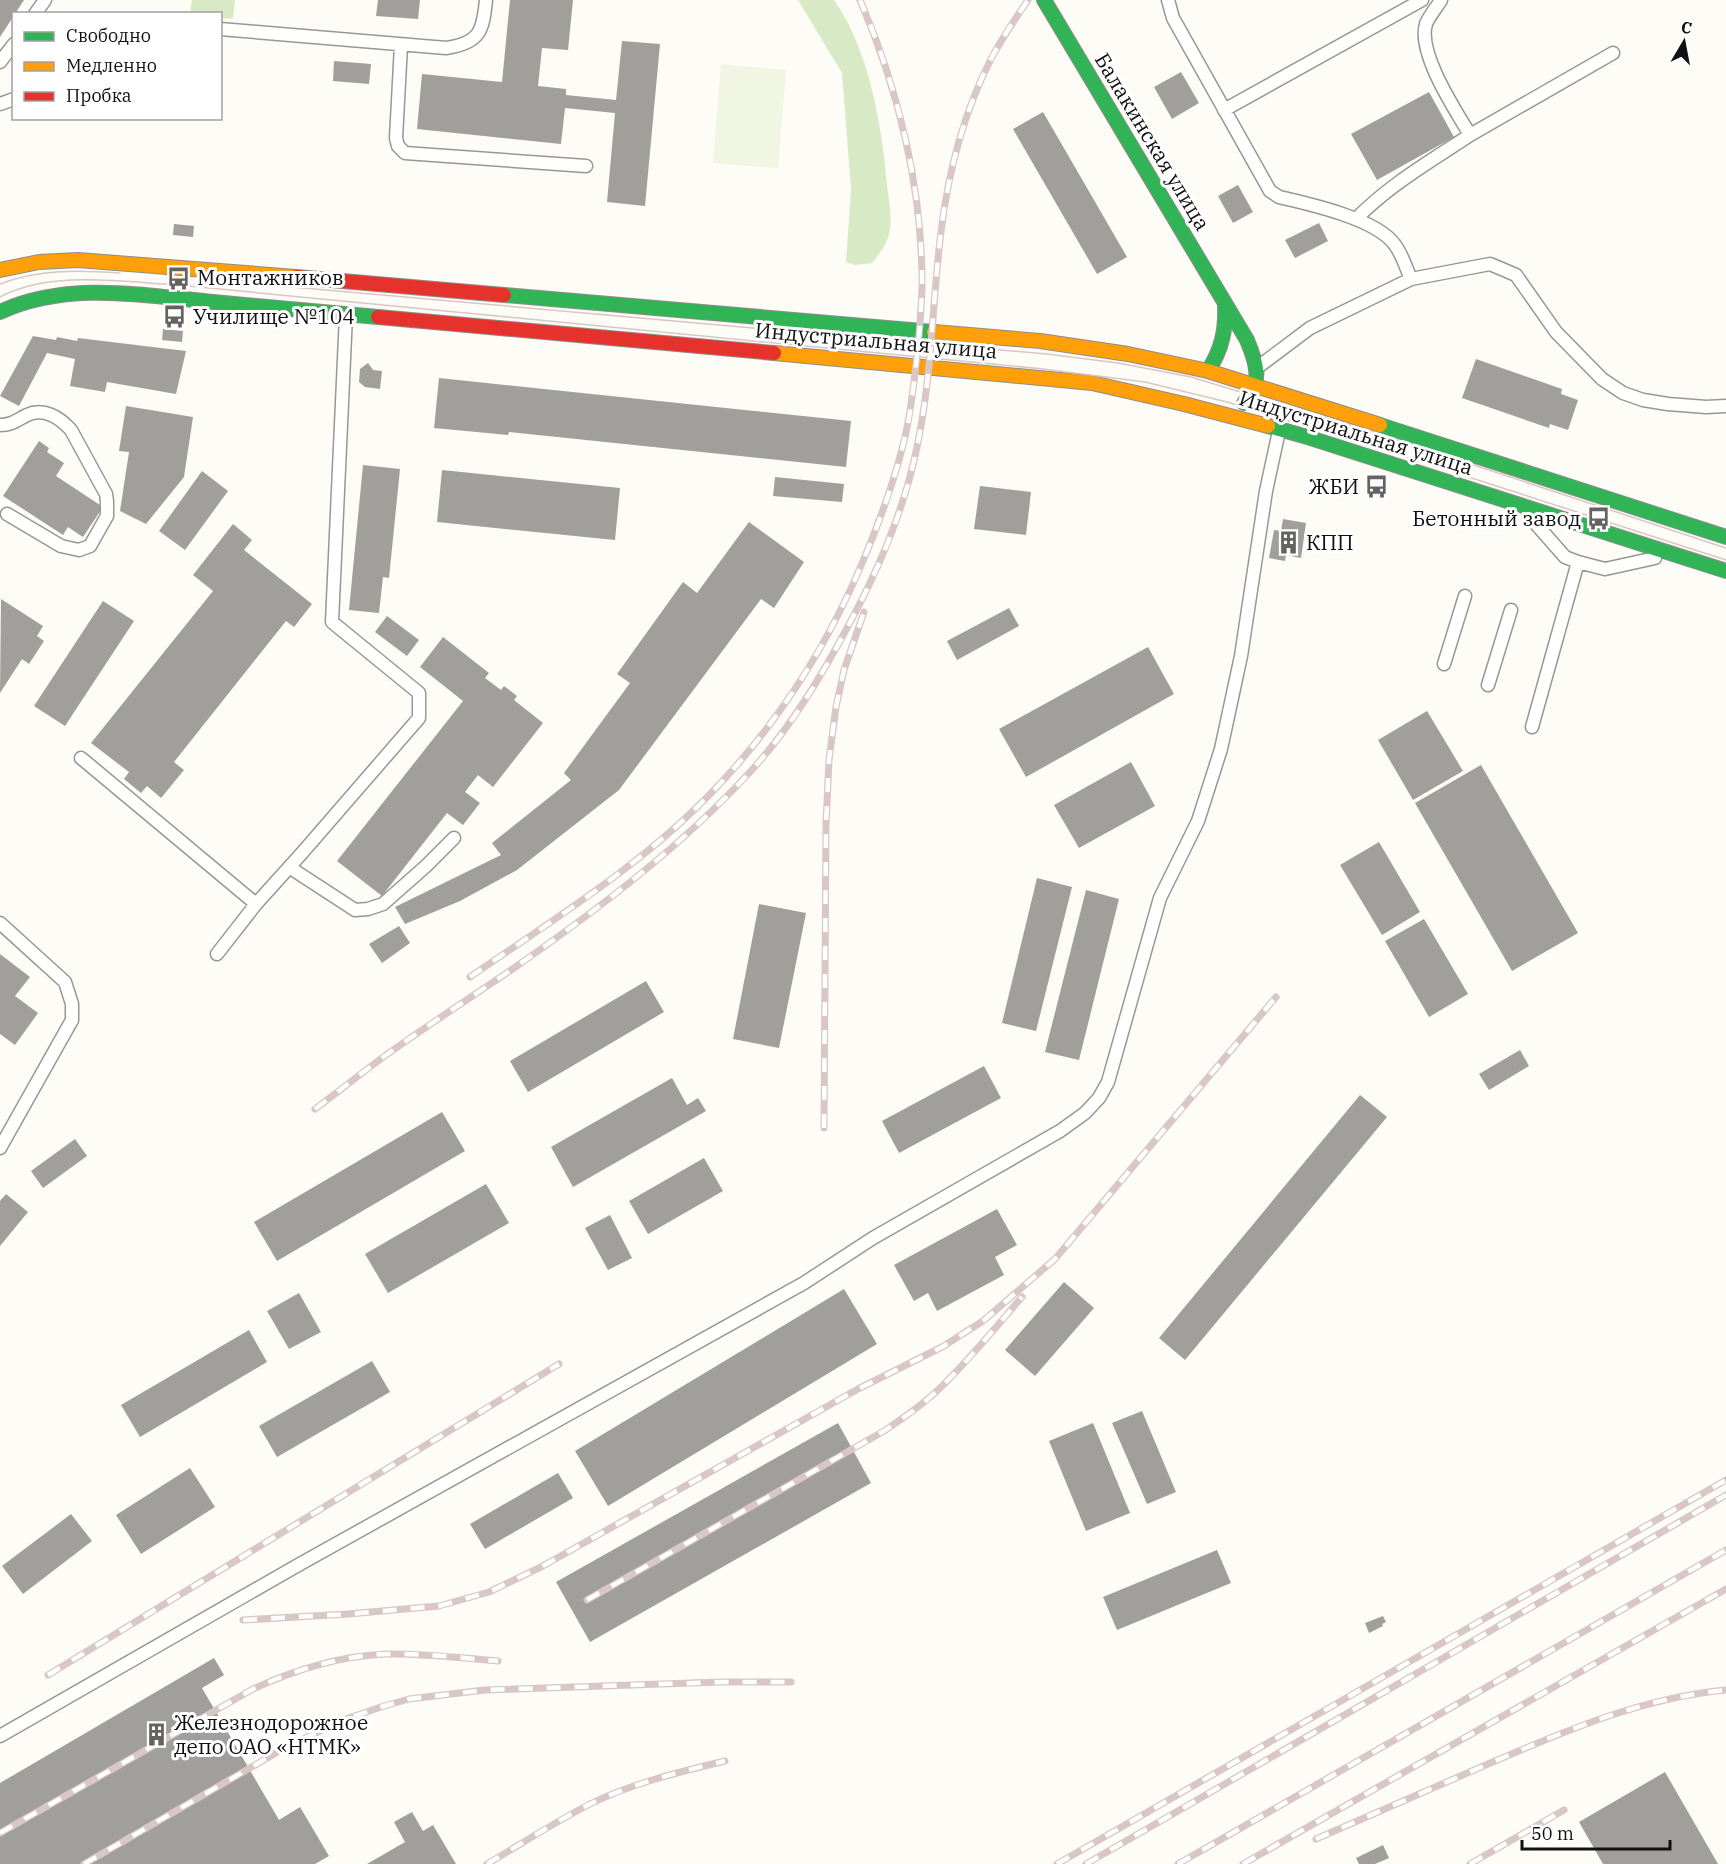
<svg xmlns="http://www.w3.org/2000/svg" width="1726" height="1864" viewBox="0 0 1726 1864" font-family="'IBM Plex Serif',serif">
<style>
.forest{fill:#d8eac5}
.pitch{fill:#f0f6e1}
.building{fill:#a19f9c}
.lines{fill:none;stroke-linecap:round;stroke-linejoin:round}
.lane-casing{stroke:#979795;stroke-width:15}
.fast-casing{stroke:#8e8d8b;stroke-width:16}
.slow-casing{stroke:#8e8d8b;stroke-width:16}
.jam-casing{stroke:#8e8d8b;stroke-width:16}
.lane{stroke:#fffffe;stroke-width:12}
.fast{stroke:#30b455;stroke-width:14}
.slow{stroke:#ff9f0a;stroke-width:14}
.jam{stroke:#e5322d;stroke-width:14}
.tram{stroke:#d9c6c7;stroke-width:1.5}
.rail-casing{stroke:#d9c6c7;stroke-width:7}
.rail{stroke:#fff;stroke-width:4.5;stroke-dasharray:14;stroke-linecap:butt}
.labels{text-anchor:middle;stroke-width:6;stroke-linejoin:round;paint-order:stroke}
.street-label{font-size:21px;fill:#111;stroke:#fff}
.poi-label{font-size:21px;fill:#111;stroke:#fff;text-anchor:start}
</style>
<rect width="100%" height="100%" fill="#fdfcf7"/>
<path class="forest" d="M192,0H235L233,18L221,19L220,14L190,13Z
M798,0H834C869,49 882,126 887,185C889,200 892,216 890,231C887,244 880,253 872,263L855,265L846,262L851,189L842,73Z"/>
<path class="pitch" d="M721,64L786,70L778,168L713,163Z"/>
<path class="building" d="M0,0H24L0,37Z
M378,0H420L418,19L376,16Z
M510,0H573L568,50L542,48L538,86L566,89V95L616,100L622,41L660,44L645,206L607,202L615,113L565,108L561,144L417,129L422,74L502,82Z
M334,61L371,64L369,84L333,81Z
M1181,72L1199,103L1172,119L1154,87Z
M1429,92L1454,137L1377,180L1351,134Z
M1043,112L1127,257L1097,274L1013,129Z
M1238,185L1253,212L1233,223L1218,196Z
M1319,223L1328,241L1295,258L1285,240Z
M174,224L194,226L193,237L173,235Z
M163,329L183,331L182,342L162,340Z
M33,336L56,340L57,337L77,341L78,338L186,351L176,394L107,382L105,392L70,386L75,359L47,353L19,406L0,396Z
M1476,359L1562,389L1561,394L1578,400L1568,430L1550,424L1549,428L1462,398Z
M368,363L373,370L382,371L380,389L365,387L359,382L360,369Z
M439,378L851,421L846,467L509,432L508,435L434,428Z
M126,406L193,417L184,477L146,524L120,511L129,452L119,451Z
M39,441L49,448L47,452L64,463L56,476L103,507L83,537L68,527L63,535L3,496Z
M363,465L400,469L389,578L383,577L379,613L349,610Z
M442,470L620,488L615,540L437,522Z
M202,471L228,491L185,550L159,531Z
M775,477L844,484L842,502L773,496Z
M980,486L1031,492L1026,535L974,529Z
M1283,519L1306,523L1301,558L1286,555L1285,561L1269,558L1274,530L1281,531Z
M749,522L804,562L774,608L761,599L619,790L517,870L460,901L405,924L395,907L501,855L492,843L571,780L564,773L630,683L617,674L683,582L697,593Z
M233,524L252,540L244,550L312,604L294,627L286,621L174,762L184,770L161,798L147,786L141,793L124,779L129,772L91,743L213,591L193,575Z
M1,599L43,626L37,636L44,641L29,664L22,659L0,693Z
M103,601L134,621L65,726L34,706Z
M1009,608L1019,626L957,660L947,641Z
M387,616L419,640L407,656L375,632Z
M443,637L489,673L485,678L501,690L504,686L517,696L514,700L543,723L493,787L478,775L465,792L480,803L463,825L447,813L382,896L337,861L463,701L420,667Z
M1148,647L1174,694L1026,777L999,729Z
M1427,711L1463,771L1413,800L1378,740Z
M1131,762L1155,806L1079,848L1054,805Z
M1481,765L1578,933L1512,971L1415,803Z
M1379,842L1420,912L1382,935L1340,865Z
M1037,878L1072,887L1036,1031L1002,1023Z
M1086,890L1119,899L1079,1060L1045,1052Z
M759,904L806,913L779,1048L733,1039Z
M1424,919L1468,994L1429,1017L1385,941Z
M399,926L410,943L382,963L369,944Z
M0,954L30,977L15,996L38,1013L15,1045L0,1034Z
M646,981L664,1012L528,1092L510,1061Z
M1520,1050L1529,1066L1489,1090L1479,1074Z
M984,1066L1001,1098L899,1153L882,1121Z
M672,1078L687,1105L698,1098L706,1111L573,1187L551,1147Z
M1360,1095L1387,1117L1185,1360L1159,1338Z
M442,1112L465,1151L277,1261L254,1222Z
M75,1139L87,1156L43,1188L31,1171Z
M704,1158L723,1191L648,1234L629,1201Z
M486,1184L509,1223L388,1293L365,1254Z
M6,1194L28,1212L0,1246V1201Z
M997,1209L1017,1245L995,1257L1004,1275L937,1311L928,1293L914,1301L894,1265Z
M610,1215L632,1258L608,1270L585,1228Z
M1064,1282L1094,1308L1035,1376L1005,1350Z
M844,1289L877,1344L608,1506L575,1451Z
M299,1293L321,1332L289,1349L267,1311Z
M249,1330L267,1362L140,1437L121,1405Z
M372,1361L390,1392L277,1457L259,1426Z
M1142,1411L1176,1492L1147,1504L1112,1423Z
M838,1423L871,1483L590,1642L556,1582Z
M1093,1423L1130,1513L1086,1531L1049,1441Z
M190,1468L215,1507L141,1554L116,1515Z
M558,1473L573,1498L485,1549L470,1524Z
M71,1514L92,1541L23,1594L2,1566Z
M1217,1550L1231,1583L1117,1630L1103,1597Z
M1383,1616L1386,1622L1382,1624L1383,1626L1369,1633L1365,1623Z
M214,1658L224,1675L202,1688L279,1820L300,1807L329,1856L315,1864H0V1783Z
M1665,1772L1718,1864H1603L1579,1822Z
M412,1812L423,1831L433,1825L456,1864H367L405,1842L394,1822Z
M1383,1845L1389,1858L1375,1864H1359L1356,1858Z"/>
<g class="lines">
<defs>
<path id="lane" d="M1168,0L1173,18L1270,191L1279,197C1310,204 1377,219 1395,245C1402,254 1406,268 1411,279
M35,14L45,0
M220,29L446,48C480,43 483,31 486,0
M401,45L396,138L398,146L405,153L586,166
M0,62L14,44
M0,104L14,99
M1224,110L1422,0
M1470,135L1613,53
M1356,219C1389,185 1431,161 1470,135C1456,111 1417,53 1426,24C1429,16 1437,7 1441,0
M1258,367L1310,328L1411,279L1490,264L1516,275L1556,332L1602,379L1623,393L1643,400L1668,404L1706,407L1726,406
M0,425C12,425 17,420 27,415C44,407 60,418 71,430L106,494L107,502V516L90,546L79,550L61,546L7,514
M1529,516L1565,557L1578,562L1605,569L1655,558
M1444,664L1465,596
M1488,685L1511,610
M1532,727L1578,562
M81,758L256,904
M289,867L355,910L368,909L383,904L426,866L454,838
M0,923L65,982L72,1004V1020L0,1148
M217,954L256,904L302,853L419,718V693L332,622L346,315
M0,1736L300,1564L804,1283L873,1238L1060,1131L1085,1113L1099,1098L1108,1082L1160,898L1198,821L1221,749L1241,656L1266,491L1279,431"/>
<path id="fast" d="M1044,0L1247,340C1257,364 1263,382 1244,403
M504,295L934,332
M0,312C67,281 142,295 213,302C268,307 323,312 378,317
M1208,371C1222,349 1226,330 1225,305
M1380,425L1726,537
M1268,426L1304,436L1726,571"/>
<path id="slow" d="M0,270L39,262L78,260L296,277
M934,332L1040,341L1128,354L1208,371L1380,425
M774,353L1092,383L1184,404L1268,426"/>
<path id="jam" d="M296,277L504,295
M378,317L774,353"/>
</defs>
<use href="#lane" class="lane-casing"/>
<use href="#fast" class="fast-casing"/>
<use href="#slow" class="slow-casing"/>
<use href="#jam" class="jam-casing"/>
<use href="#lane" class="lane"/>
<use href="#fast" class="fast"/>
<use href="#slow" class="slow"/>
<use href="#jam" class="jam"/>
<path class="tram" d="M0,284C39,269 79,270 120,273
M258,284L1047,354L1118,363L1191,377L1373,432L1726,548
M0,297C51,270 123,282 178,285L1043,369L1145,382L1227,402L1369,445L1726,560"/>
<defs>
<path id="rail" d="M470,977C554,919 644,864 715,789C778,723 828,645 863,561C879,523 893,485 903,445C910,419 913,391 916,365C919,339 921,314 922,289C923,191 899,90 860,0
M315,1109C338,1092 359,1075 382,1058C425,1027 470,998 514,968C597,910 681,847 750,772C789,730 820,679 847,628C878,571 904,511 917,447C932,376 932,304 941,232C948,173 964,112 991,59C1002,38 1015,19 1028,0
M824,1128L826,824L829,760L836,707L844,670L864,612
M587,1600L884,1431C903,1418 923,1405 940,1388C969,1360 995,1328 1022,1297
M243,1620L348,1614L439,1606L489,1592L541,1567L858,1389L942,1347L983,1321L1055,1259L1276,997
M48,1675L559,1364
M0,1833L253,1689C294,1670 340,1656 386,1654C423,1653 461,1658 498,1661
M1316,1839C1373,1814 1431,1789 1488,1764C1565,1731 1641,1698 1726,1690
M84,1864L281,1750L340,1721L384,1706L409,1699L485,1690L720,1682H791
M487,1864C521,1844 555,1822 590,1804C633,1783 679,1772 725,1761
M1057,1864L1726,1480
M1086,1864L1726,1495
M1178,1864L1726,1550
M1243,1864L1726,1589
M1470,1864L1564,1810"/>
</defs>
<use href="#rail" class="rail-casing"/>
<use href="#rail" class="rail"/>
</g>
<defs>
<symbol id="bus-bare" viewBox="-9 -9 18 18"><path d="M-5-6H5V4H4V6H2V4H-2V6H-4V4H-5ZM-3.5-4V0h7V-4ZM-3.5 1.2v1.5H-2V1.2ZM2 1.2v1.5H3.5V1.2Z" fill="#646362" stroke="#fff" stroke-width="2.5" paint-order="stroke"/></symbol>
<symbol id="building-bare" viewBox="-9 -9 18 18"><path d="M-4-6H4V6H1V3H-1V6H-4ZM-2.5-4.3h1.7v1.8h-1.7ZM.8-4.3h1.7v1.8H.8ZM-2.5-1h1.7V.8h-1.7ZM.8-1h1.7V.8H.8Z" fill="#646362" stroke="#fff" stroke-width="2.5" paint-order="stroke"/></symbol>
</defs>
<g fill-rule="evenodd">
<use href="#bus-bare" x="162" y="262" width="33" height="33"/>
<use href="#bus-bare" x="158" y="300" width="33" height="33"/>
<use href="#bus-bare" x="1360" y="470" width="33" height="33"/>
<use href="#bus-bare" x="1582" y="502" width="33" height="33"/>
<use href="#building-bare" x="1272" y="526" width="33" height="33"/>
<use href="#building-bare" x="140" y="1718" width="33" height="33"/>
</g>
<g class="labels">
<g class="street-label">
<text transform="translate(1152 142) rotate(59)" y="7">Балакинская улица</text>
<text transform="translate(876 341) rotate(5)" y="7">Индустриальная улица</text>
<text transform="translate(1356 433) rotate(17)" y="7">Индустриальная улица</text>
</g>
<g class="poi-label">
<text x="197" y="285">Монтажников</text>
<text x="193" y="324">Училище №104</text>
<text x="1359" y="494" text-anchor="end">ЖБИ</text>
<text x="1581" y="526" text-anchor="end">Бетонный завод</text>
<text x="1306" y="550">КПП</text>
<text x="174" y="1730">Железнодорожное<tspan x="174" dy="24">депо ОАО «НТМК»</tspan></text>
</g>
</g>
<rect x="12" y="12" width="210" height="108" fill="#ffffff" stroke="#a0a0a0" stroke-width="1.5"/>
<rect x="24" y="32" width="30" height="9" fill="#30b455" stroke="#a0a0a0" stroke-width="1.5"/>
<text x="66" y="42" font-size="18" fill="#111111">Свободно</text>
<rect x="24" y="62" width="30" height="9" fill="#ff9f0a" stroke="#a0a0a0" stroke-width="1.5"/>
<text x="66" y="72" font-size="18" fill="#111111">Медленно</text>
<rect x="24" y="92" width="30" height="9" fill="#e5322d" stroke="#a0a0a0" stroke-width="1.5"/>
<text x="66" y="102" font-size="18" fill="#111111">Пробка</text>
<g transform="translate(1684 42) rotate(10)" stroke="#ffffff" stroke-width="4.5" paint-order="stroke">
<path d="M0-4.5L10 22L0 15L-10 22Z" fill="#111111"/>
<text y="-9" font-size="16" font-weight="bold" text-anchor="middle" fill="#111111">С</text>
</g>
<path d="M1522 1840v9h148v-9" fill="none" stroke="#111111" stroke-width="3"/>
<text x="1531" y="1840" font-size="18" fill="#111111" stroke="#ffffff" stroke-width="4.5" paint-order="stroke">50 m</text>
</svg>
